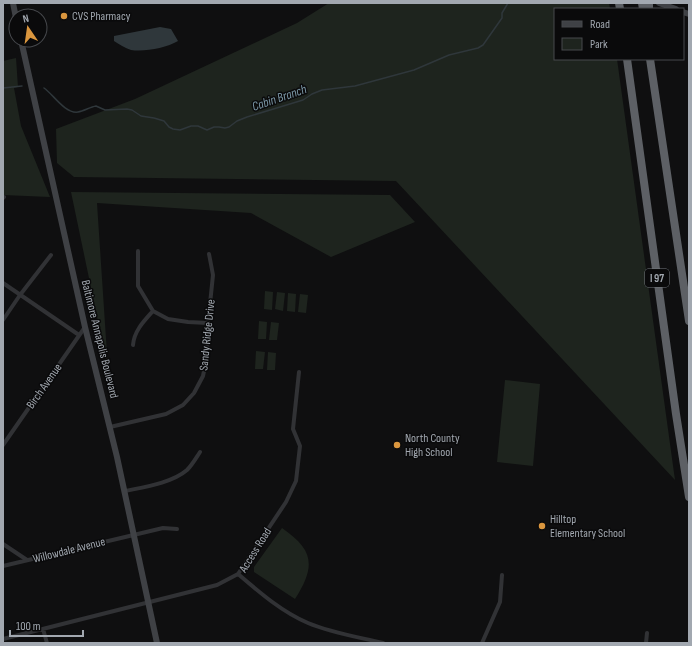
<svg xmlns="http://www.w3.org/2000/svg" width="692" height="646" viewBox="0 0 692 646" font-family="'Sofia Sans Condensed',sans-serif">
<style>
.green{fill:#1e241e}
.water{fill:#2f373b}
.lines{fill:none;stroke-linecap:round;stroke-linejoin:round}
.stream{stroke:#2f373b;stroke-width:1.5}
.street{stroke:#313235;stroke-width:4}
.secondary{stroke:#3f4145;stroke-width:6}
.highway{stroke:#5d6065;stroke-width:8}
.poi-dot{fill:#da963e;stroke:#0a0a0b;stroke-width:1.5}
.labels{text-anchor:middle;stroke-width:3;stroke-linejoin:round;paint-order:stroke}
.shield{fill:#0a0a0b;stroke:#74797e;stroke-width:1}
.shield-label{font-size:11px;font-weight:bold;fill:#a2a8b0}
.poi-label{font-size:12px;fill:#a2a8b0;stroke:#0a0a0b;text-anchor:start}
.street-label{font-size:12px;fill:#a2a8b0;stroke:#0a0a0b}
.water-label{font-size:13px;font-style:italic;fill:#7c98a7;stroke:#0a0a0b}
</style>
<rect width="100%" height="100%" fill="#0f0f10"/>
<path class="green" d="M329,3H609L610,9H555V59H617L675,480L396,181L74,177L57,163L56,129L135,99L297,23Z
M16,58L18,87L14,88L21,126L50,197L3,195V61Z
M71,192L390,195L415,222L331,257L251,213L97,203L108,369Z
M265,291L273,292L272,310L264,309Z
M277,292L285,293L283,311L275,309Z
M288,293L296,294L295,312L287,311Z
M300,294L308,295L306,313L298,312Z
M259,321L267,322L266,339H258Z
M271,322L279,323L277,340H269Z
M256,351L265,352L263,369H255Z
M268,352L276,353L275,370H267Z
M505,380L540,384L533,466L497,462Z
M282,528C314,550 316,566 295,599L254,572V567Z"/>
<path class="water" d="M160,27L171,29L178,41C166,48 145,52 131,50C125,48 119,44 114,41V36Z"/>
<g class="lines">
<path class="stream" d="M3,88L22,86
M44,88C53,94 65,114 78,112C84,111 90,107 96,106L105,110L127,109L132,110L141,116L154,118L164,121L169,127L173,129L180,130L191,126H198L207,130L214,127H219L225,128L229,127L237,121L247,117L303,100L312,94L322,90L355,86L414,70L449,55L478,48L483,45L502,18V13L508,3"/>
<path class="street" d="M3,198L4,197
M138,251V286L153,311L168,319L188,322L208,323
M3,283L79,335
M3,320L20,295L51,255
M133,345C134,331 144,321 153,311
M299,372L293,429L300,446L296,481L286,502L238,574C259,592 282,612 308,623C332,633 358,637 383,643
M110,427L166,414L183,405L194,393L203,376L207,356L208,323L213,275L209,254
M3,445L85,327
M125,491C144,487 172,483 187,470C192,465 196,458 200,452
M3,544L27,560
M3,566L163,528L177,529
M43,629L47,643
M3,639L217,585L238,574
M482,643L500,602L502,575
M646,643L647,633"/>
<path class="secondary" d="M13,3L16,18
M659,3L676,9
M683,12L689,14
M21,40L85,327L117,457L157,643"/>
<path class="highway" d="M619,3L620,9
M642,3L643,9
M649,3V9
M627,59L676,414L689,497
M650,59L689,321"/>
</g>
<g class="poi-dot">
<circle cx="64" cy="16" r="4"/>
<circle cx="397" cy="445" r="4"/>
<circle cx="542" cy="526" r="4"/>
</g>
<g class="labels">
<rect class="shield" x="645" y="269" width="24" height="18" rx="3"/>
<g class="shield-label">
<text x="657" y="282">I 97</text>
</g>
<g class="poi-label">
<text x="72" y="20">CVS Pharmacy</text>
<text x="405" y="442">North County<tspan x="405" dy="14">High School</tspan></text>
<text x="550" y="523">Hilltop<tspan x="550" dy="14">Elementary School</tspan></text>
</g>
<g class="street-label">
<text transform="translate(207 335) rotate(-84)" y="4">Sandy Ridge Drive</text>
<text transform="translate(100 339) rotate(76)" y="4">Baltimore Annapolis Boulevard</text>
<text transform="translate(44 386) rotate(-55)" y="4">Birch Avenue</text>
<text transform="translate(69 550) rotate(-14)" y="4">Willowdale Avenue</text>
<text transform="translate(255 550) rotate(-58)" y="4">Access Road</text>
</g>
<g class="water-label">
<text transform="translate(279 97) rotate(-19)" y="5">Cabin Branch</text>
</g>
</g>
<rect width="692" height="646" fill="none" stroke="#a2a8b0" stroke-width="8"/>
<rect x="554" y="8" width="130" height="52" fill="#0a0a0b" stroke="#47494d"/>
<rect x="562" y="21" width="20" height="6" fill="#3f4145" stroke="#47494d"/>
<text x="590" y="28" font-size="12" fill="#a2a8b0">Road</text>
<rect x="562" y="38" width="20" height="12" fill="#1e241e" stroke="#47494d"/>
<text x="590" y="48" font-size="12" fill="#a2a8b0">Park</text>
<g transform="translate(28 28) rotate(347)"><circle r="19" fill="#0a0a0b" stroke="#47494d"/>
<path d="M0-3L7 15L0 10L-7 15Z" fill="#da963e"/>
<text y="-6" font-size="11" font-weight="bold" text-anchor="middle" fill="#a2a8b0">N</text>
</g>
<path d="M10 630v6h73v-6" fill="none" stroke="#a2a8b0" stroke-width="2"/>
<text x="16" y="630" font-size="12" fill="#a2a8b0" stroke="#0a0a0b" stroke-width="3" paint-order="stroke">100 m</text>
</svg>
